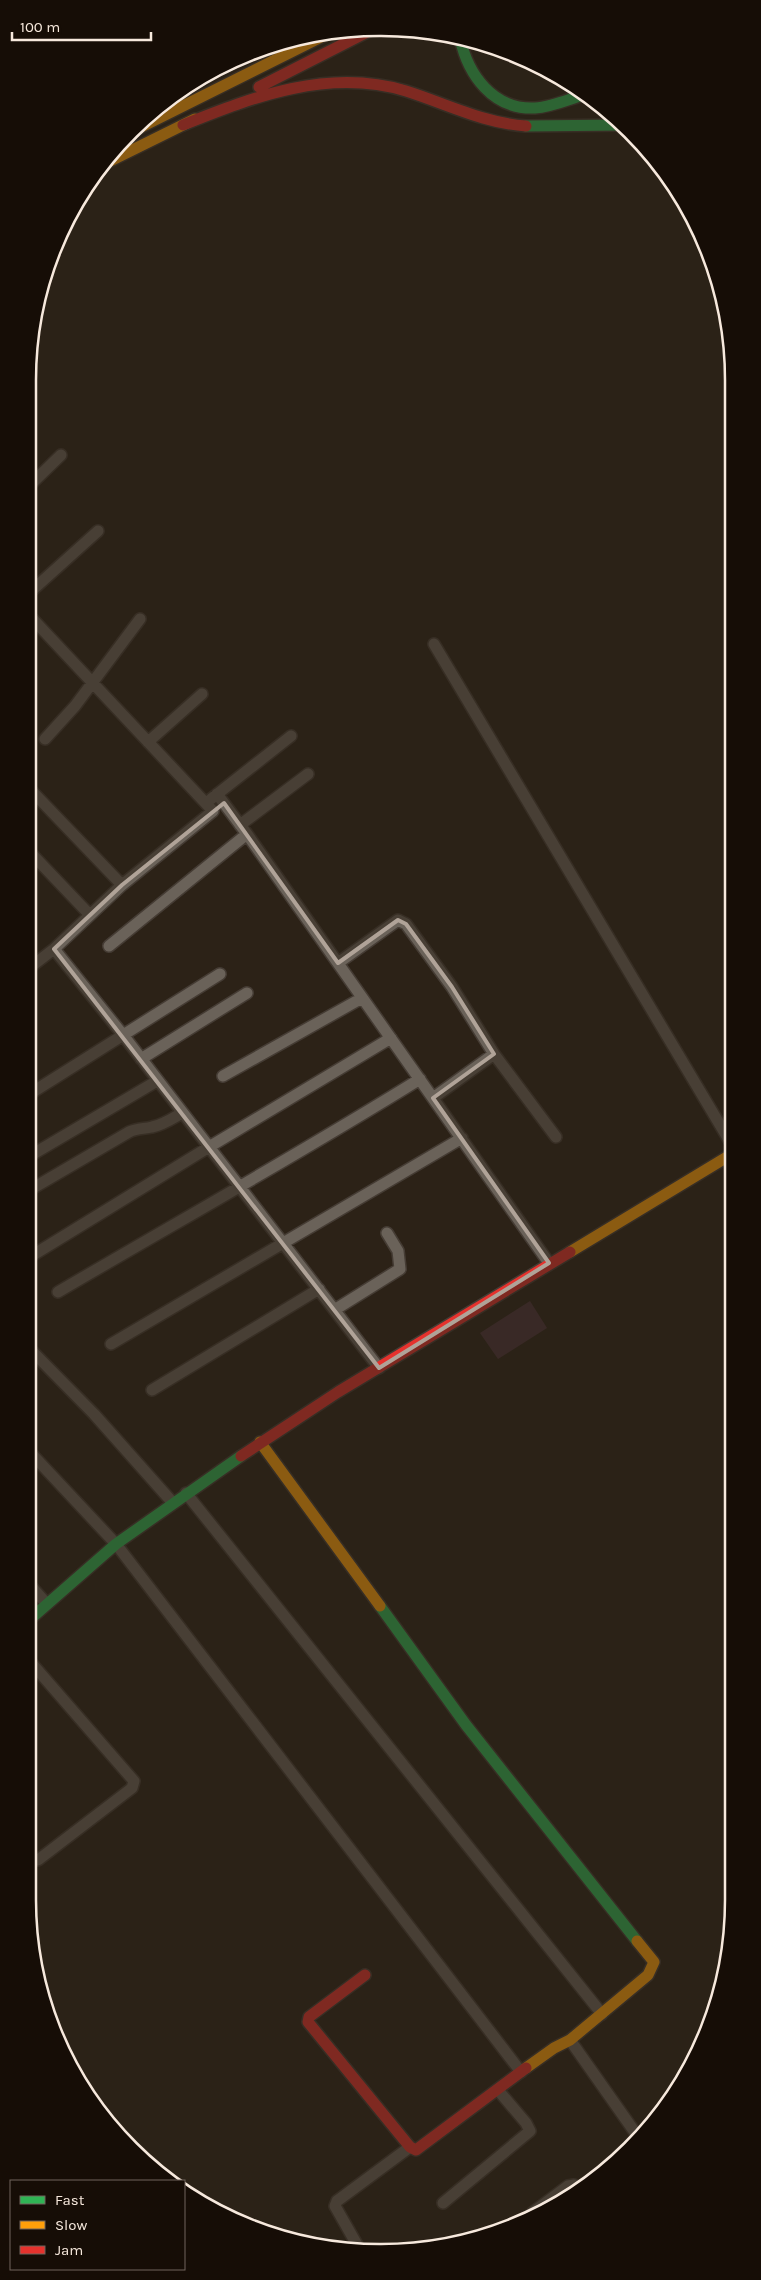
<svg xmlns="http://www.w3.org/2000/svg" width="761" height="2280" viewBox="0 0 761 2280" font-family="Karla,sans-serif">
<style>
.green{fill:#4a3239}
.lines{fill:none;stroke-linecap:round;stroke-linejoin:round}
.street-casing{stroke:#453c34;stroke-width:14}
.fast-casing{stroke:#453c34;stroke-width:14}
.slow-casing{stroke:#453c34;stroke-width:14}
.jam-casing{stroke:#453c34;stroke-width:14}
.street{stroke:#6a6259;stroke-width:11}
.fast{stroke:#30b455;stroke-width:11}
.slow{stroke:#ff9f0a;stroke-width:11}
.jam{stroke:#e5322d;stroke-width:11}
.marked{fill:none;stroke:#b0a398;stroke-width:4;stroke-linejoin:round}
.rim{fill:none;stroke:#f7e9dd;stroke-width:2.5}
</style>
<rect width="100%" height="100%" fill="#2c2217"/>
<path class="green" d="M530,1301L547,1328L498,1359L480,1333Z"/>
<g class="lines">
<defs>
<path id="street" d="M28,487L61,455
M28,594L98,531
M28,614L213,811L122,885L54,949L28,969
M434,644L732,1145
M45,739L75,706L140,619
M148,742L202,694
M28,787L122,885
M211,799L291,736
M240,825L308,774
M247,834L549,1263
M28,850L89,914
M109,946L247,834L217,794
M54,949L123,1035L379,1368
M338,963L398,920L406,924L452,987L494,1054L556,1137
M141,1059L247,993
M223,1076L362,998
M28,1095L220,974
M433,1098L494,1054
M28,1157L157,1081
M28,1191L129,1132C137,1128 144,1129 152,1127C163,1125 173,1118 182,1113
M33,1255L209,1147L391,1038
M58,1292C179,1221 301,1153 420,1079
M336,1309L400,1269L398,1251L387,1233
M111,1344L462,1138
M28,1347L94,1414L173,1503
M152,1390L319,1289
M28,1450L116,1544L521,2072
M186,1493L602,2014
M28,1583L46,1603
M28,1659L134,1781L132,1788L38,1860
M570,2040L639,2138
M443,2203L530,2131L526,2123L498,2090
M532,2213L568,2186L574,2185L580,2190
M360,2250L335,2206L337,2201L410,2147"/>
<path id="fast" d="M460,38C468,75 493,110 535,108C551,107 567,100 583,95
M526,126L623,125
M380,1606L466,1725L637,1941
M28,1621L116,1544L241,1456"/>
<path id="slow" d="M129,133L329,33
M104,164L195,119
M570,1252L732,1154
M260,1442L380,1606
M526,2068L554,2048L570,2040L648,1975L654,1962L637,1941"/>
<path id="jam" d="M259,87L375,28
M183,125C255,96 329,68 406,91C447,104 483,123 526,126
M241,1456L338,1392L570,1252
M365,1975L309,2017L308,2022L410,2147L416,2150L526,2068"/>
</defs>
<use href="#street" class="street-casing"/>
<use href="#fast" class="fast-casing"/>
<use href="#slow" class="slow-casing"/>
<use href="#jam" class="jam-casing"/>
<use href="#street" class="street"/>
<use href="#fast" class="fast"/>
<use href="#slow" class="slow"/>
<use href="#jam" class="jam"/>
</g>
<path d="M0 0H761V2280H0ZM224,803L338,963L398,920L406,924L452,987L494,1054L433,1098L549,1263L379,1368L54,949L122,885Z" fill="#2c2217" fill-opacity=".55" fill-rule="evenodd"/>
<path class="marked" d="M224,803L338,963L398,920L406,924L452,987L494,1054L433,1098L549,1263L379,1368L54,949L122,885Z"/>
<path d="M0 0H761V2280H0ZM380 36H381A344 344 0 0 1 725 380V1900A344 344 0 0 1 381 2244H380A344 344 0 0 1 36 1900V380A344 344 0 0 1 380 36Z" fill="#160d06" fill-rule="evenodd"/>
<path class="rim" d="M380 36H381A344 344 0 0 1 725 380V1900A344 344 0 0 1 381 2244H380A344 344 0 0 1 36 1900V380A344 344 0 0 1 380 36Z"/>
<rect x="10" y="2180" width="175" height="90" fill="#160d06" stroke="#70655c"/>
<rect x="20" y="2196" width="25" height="8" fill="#30b455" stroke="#70655c"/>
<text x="55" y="2205" font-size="15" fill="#f7e9dd">Fast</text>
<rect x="20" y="2221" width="25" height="8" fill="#ff9f0a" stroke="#70655c"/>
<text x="55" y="2230" font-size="15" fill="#f7e9dd">Slow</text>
<rect x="20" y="2246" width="25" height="8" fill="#e5322d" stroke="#70655c"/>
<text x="55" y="2255" font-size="15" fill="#f7e9dd">Jam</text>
<path d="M12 32v8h139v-8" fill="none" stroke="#f7e9dd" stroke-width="2.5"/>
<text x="20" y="32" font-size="15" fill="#f7e9dd" stroke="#160d06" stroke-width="4" paint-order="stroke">100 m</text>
</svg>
